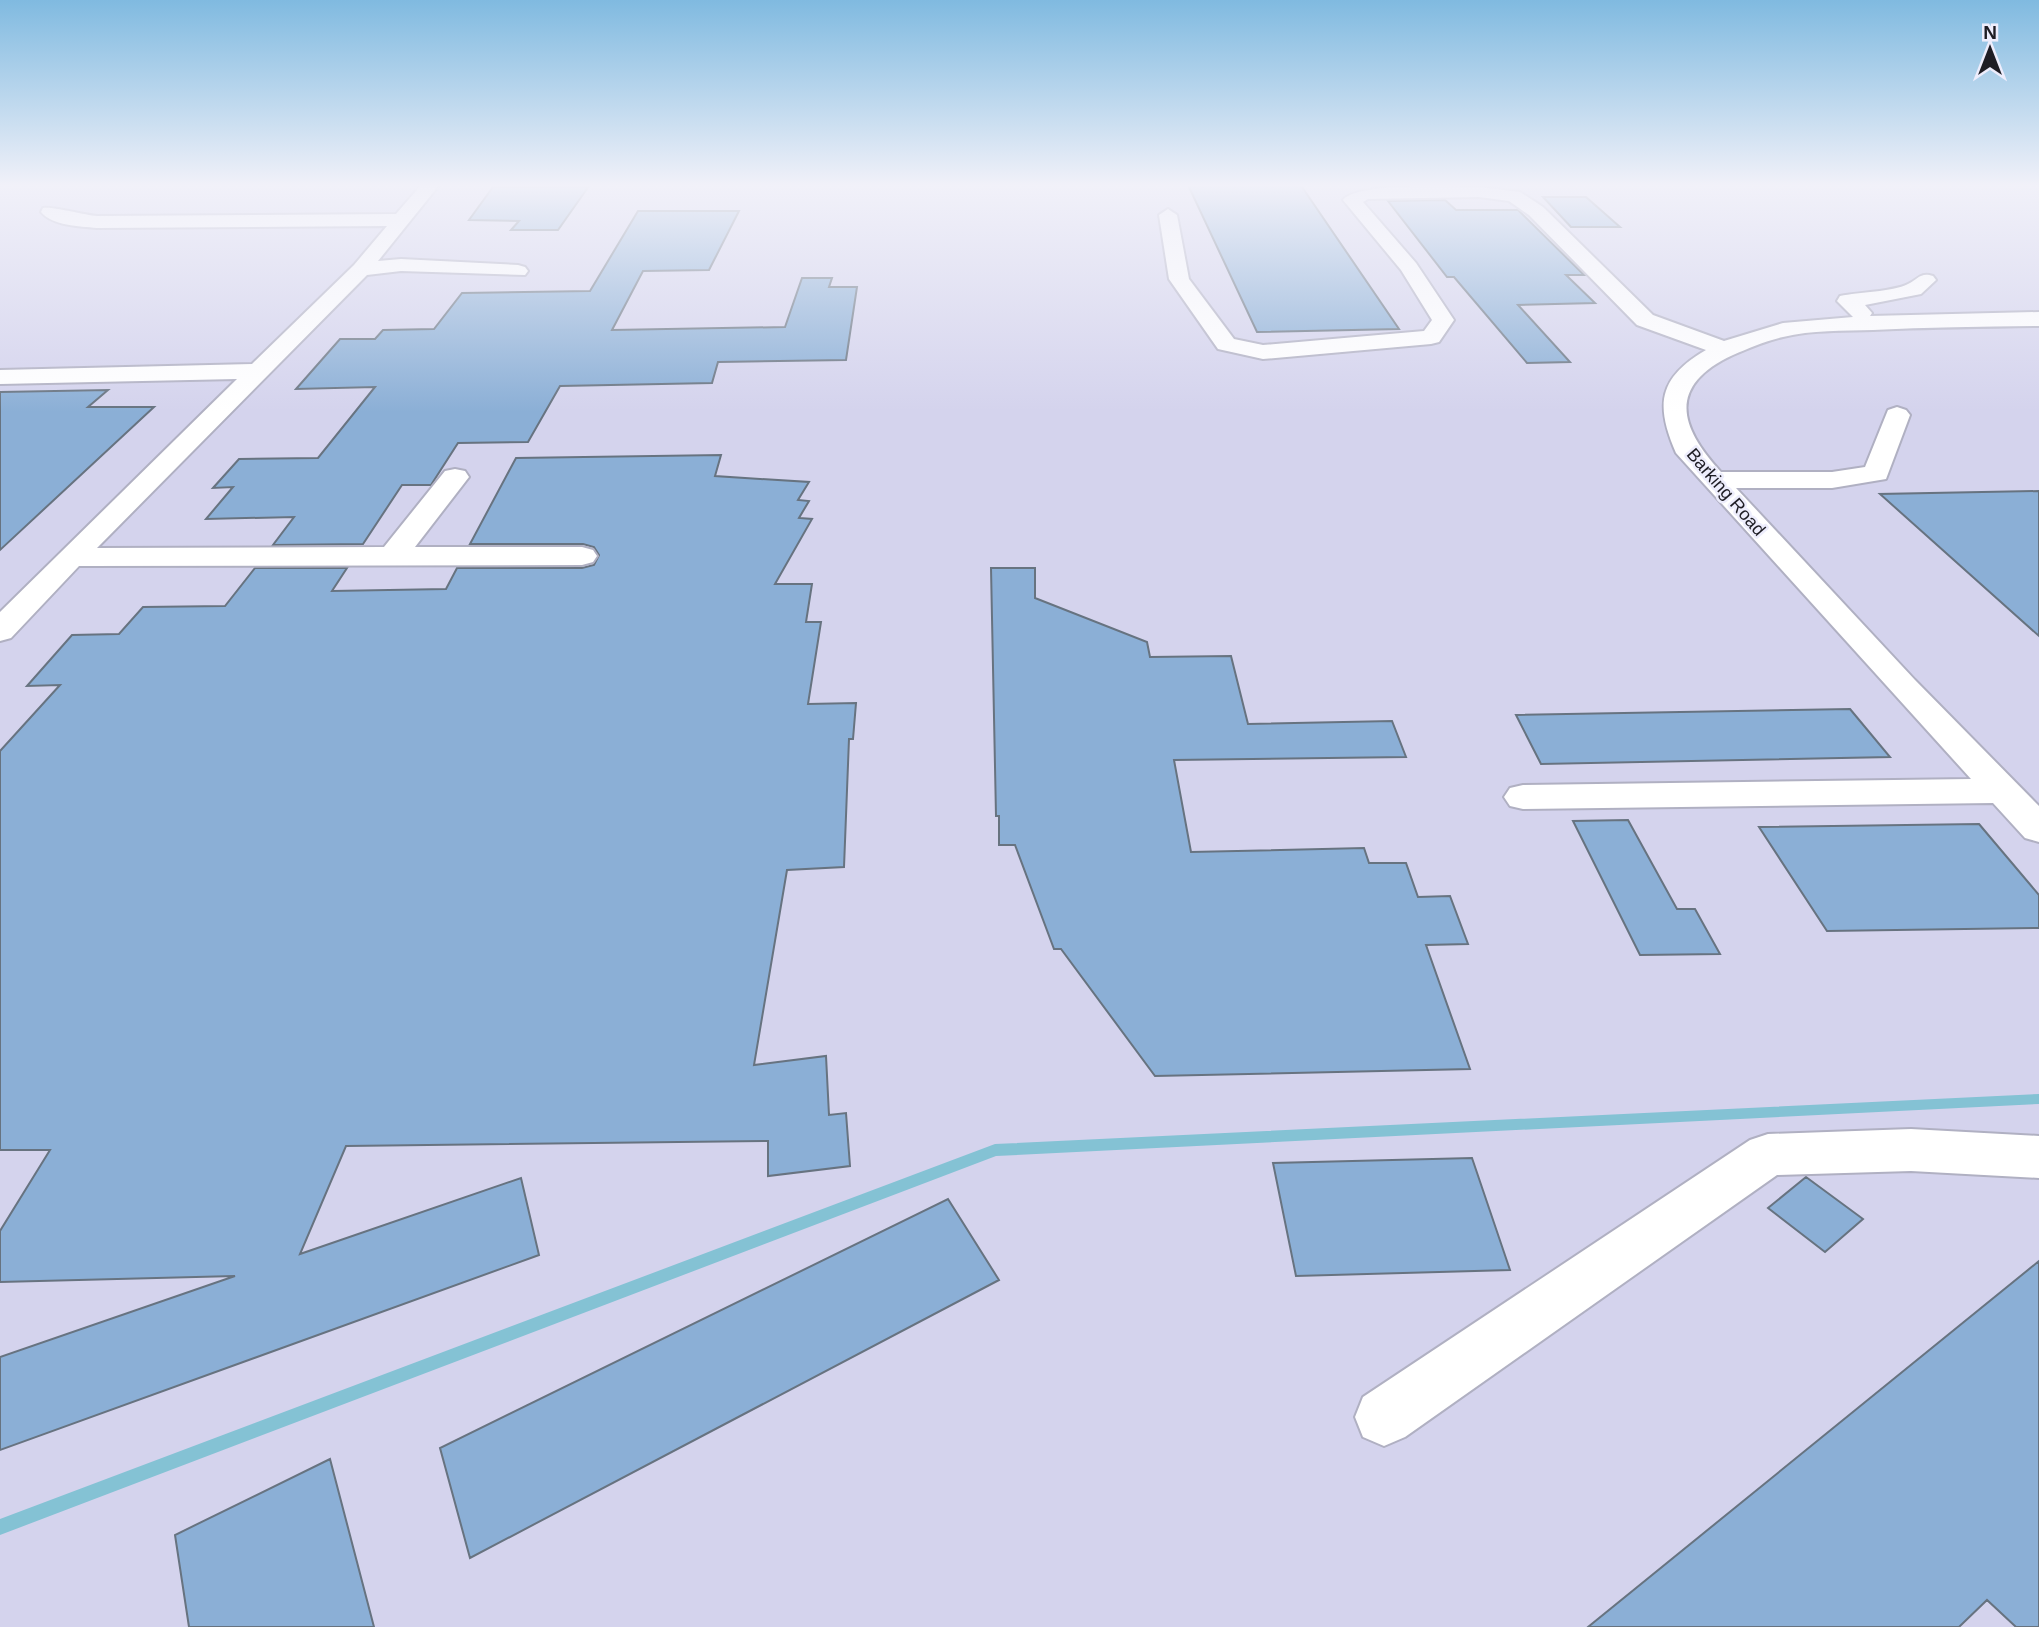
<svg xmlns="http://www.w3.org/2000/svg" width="2039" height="1627" viewBox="0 0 2039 1627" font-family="Helvetica,sans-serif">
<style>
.built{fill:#d4d3ed}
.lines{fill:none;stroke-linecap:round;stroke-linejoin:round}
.stream{fill:#84c2d4;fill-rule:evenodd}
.building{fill:#8bafd6;stroke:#677380;stroke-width:2}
.minor-casing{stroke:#b0b0c2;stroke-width:4}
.minor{fill:#fff;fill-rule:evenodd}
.labels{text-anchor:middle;stroke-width:5;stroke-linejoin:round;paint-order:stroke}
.far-street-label{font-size:18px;fill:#1e1d24;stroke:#ededfc}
</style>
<rect width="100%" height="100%" fill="#dfdff2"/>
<path class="built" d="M0,184H2039V1627H0Z"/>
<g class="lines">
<path class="stream" d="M2039,1094V1104L996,1156L0,1535V1519L995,1144Z"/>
</g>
<path class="building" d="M1300,184L1399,329L1257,332L1188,185Z
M589,186L558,230H511L519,221L469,220L493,187Z
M1543,197H1586L1620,227H1571Z
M1445,200L1456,210H1518L1584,275H1566L1595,303L1518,305L1570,362L1527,363L1454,277H1447L1388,201Z
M638,211H739L709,270L643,271L612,330L785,327L802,278H832L829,287H857L846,360L718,362L712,383L560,386L528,442L458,443L431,485H402L363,544L273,545L294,517L206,519L233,487L213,488L239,459L318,458L375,387L296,389L340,339H375L383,330L434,329L462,293L590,291Z
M108,390L88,407H154L0,550V392Z
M721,455L715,476L809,482L798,500L809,501L799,518L812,519L775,584H812L806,622H821L808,704L856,703L853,739H849L844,867L787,870L754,1065L826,1056L829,1115L846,1113L850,1166L768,1176V1141L346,1146L300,1254L521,1178L539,1255L0,1450V1357L235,1276L0,1282V1231L50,1150H0V751L60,685L27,686L72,635L119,634L143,607L225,606L255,568H347L332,591L446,589L457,568H582L594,565L599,555L594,547L583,544H470L516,458Z
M2039,491V636L1880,494Z
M991,568H1035V598L1147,642L1150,657L1231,656L1248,724L1392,721L1406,757L1174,760L1191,852L1364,848L1369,863H1406L1418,897L1450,896L1468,944L1426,945L1470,1069L1155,1076L1061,949H1054L1015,845H999V816H996Z
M1850,709L1890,757L1541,764L1516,715Z
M1628,820L1677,909H1695L1720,954L1640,955L1573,821Z
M1979,824L2039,895V928L1827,931L1759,827Z
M1472,1158L1510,1270L1296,1276L1273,1163Z
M1806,1177L1863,1219L1825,1252L1768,1208Z
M948,1199L999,1280L470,1558L440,1448Z
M2039,1261V1627H2016L1987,1600L1959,1627H1588Z
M330,1459L374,1627H189L175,1535Z"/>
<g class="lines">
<defs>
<path id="minor" d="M422,184H440L378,261L401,259L518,265L525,267L528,271L525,275L401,271L367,275L97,548L384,547L445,471L455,469L465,471L469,477L415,547H582L593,550L597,556L593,562L582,565L79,566L11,638L0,641V612L237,379L0,384V370L252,364L354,265L387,226L97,228C79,226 53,226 41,212L43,208C52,206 84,215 97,216L396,214Z
M1479,187L1520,192L1543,207L1653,315L1724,341L1783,323L1853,317L1837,301L1840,296C1859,292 1892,292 1908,284C1919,279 1920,272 1933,276L1936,280L1921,294L1865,305L1872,313L1870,316L2039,312V326C1984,327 1928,327 1873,330C1843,331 1812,330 1783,337C1765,341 1749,348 1733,355C1668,385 1678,426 1721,472H1832L1865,467L1888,410L1897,407L1906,410L1910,415L1886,479L1832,488H1736L1915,680L2039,806V842L2025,838L1993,803L1523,809L1510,806L1504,797L1510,788L1523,785L1971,779L1676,453C1655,405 1658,378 1706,350L1637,325L1529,215L1509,201L1479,197L1368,199L1363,202L1416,263L1454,320L1439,342L1431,344L1263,359L1218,349L1169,279L1159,215L1168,209L1177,215L1189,279L1234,339L1263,345L1424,331L1432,320L1401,270L1343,200C1358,182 1452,187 1479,187Z
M1911,1129L2039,1136V1178L1911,1171L1777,1175L1405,1437L1384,1446L1363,1437L1355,1417L1363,1397L1750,1140L1768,1134Z"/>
</defs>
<use href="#minor" class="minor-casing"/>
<use href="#minor" class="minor"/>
</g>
<linearGradient id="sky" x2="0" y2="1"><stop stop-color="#80bae0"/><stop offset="0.45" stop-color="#f1f1f9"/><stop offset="1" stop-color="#f1f1f9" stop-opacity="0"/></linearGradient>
<rect width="2039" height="412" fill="url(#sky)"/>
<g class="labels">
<g class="far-street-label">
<text transform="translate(1726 492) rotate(49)" y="6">Barking Road</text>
</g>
</g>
<g transform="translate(1990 49)" stroke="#ededfc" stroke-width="5" paint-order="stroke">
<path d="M0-5L12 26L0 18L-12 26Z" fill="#1e1d24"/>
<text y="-10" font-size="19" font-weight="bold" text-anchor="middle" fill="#1e1d24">N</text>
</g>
</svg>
